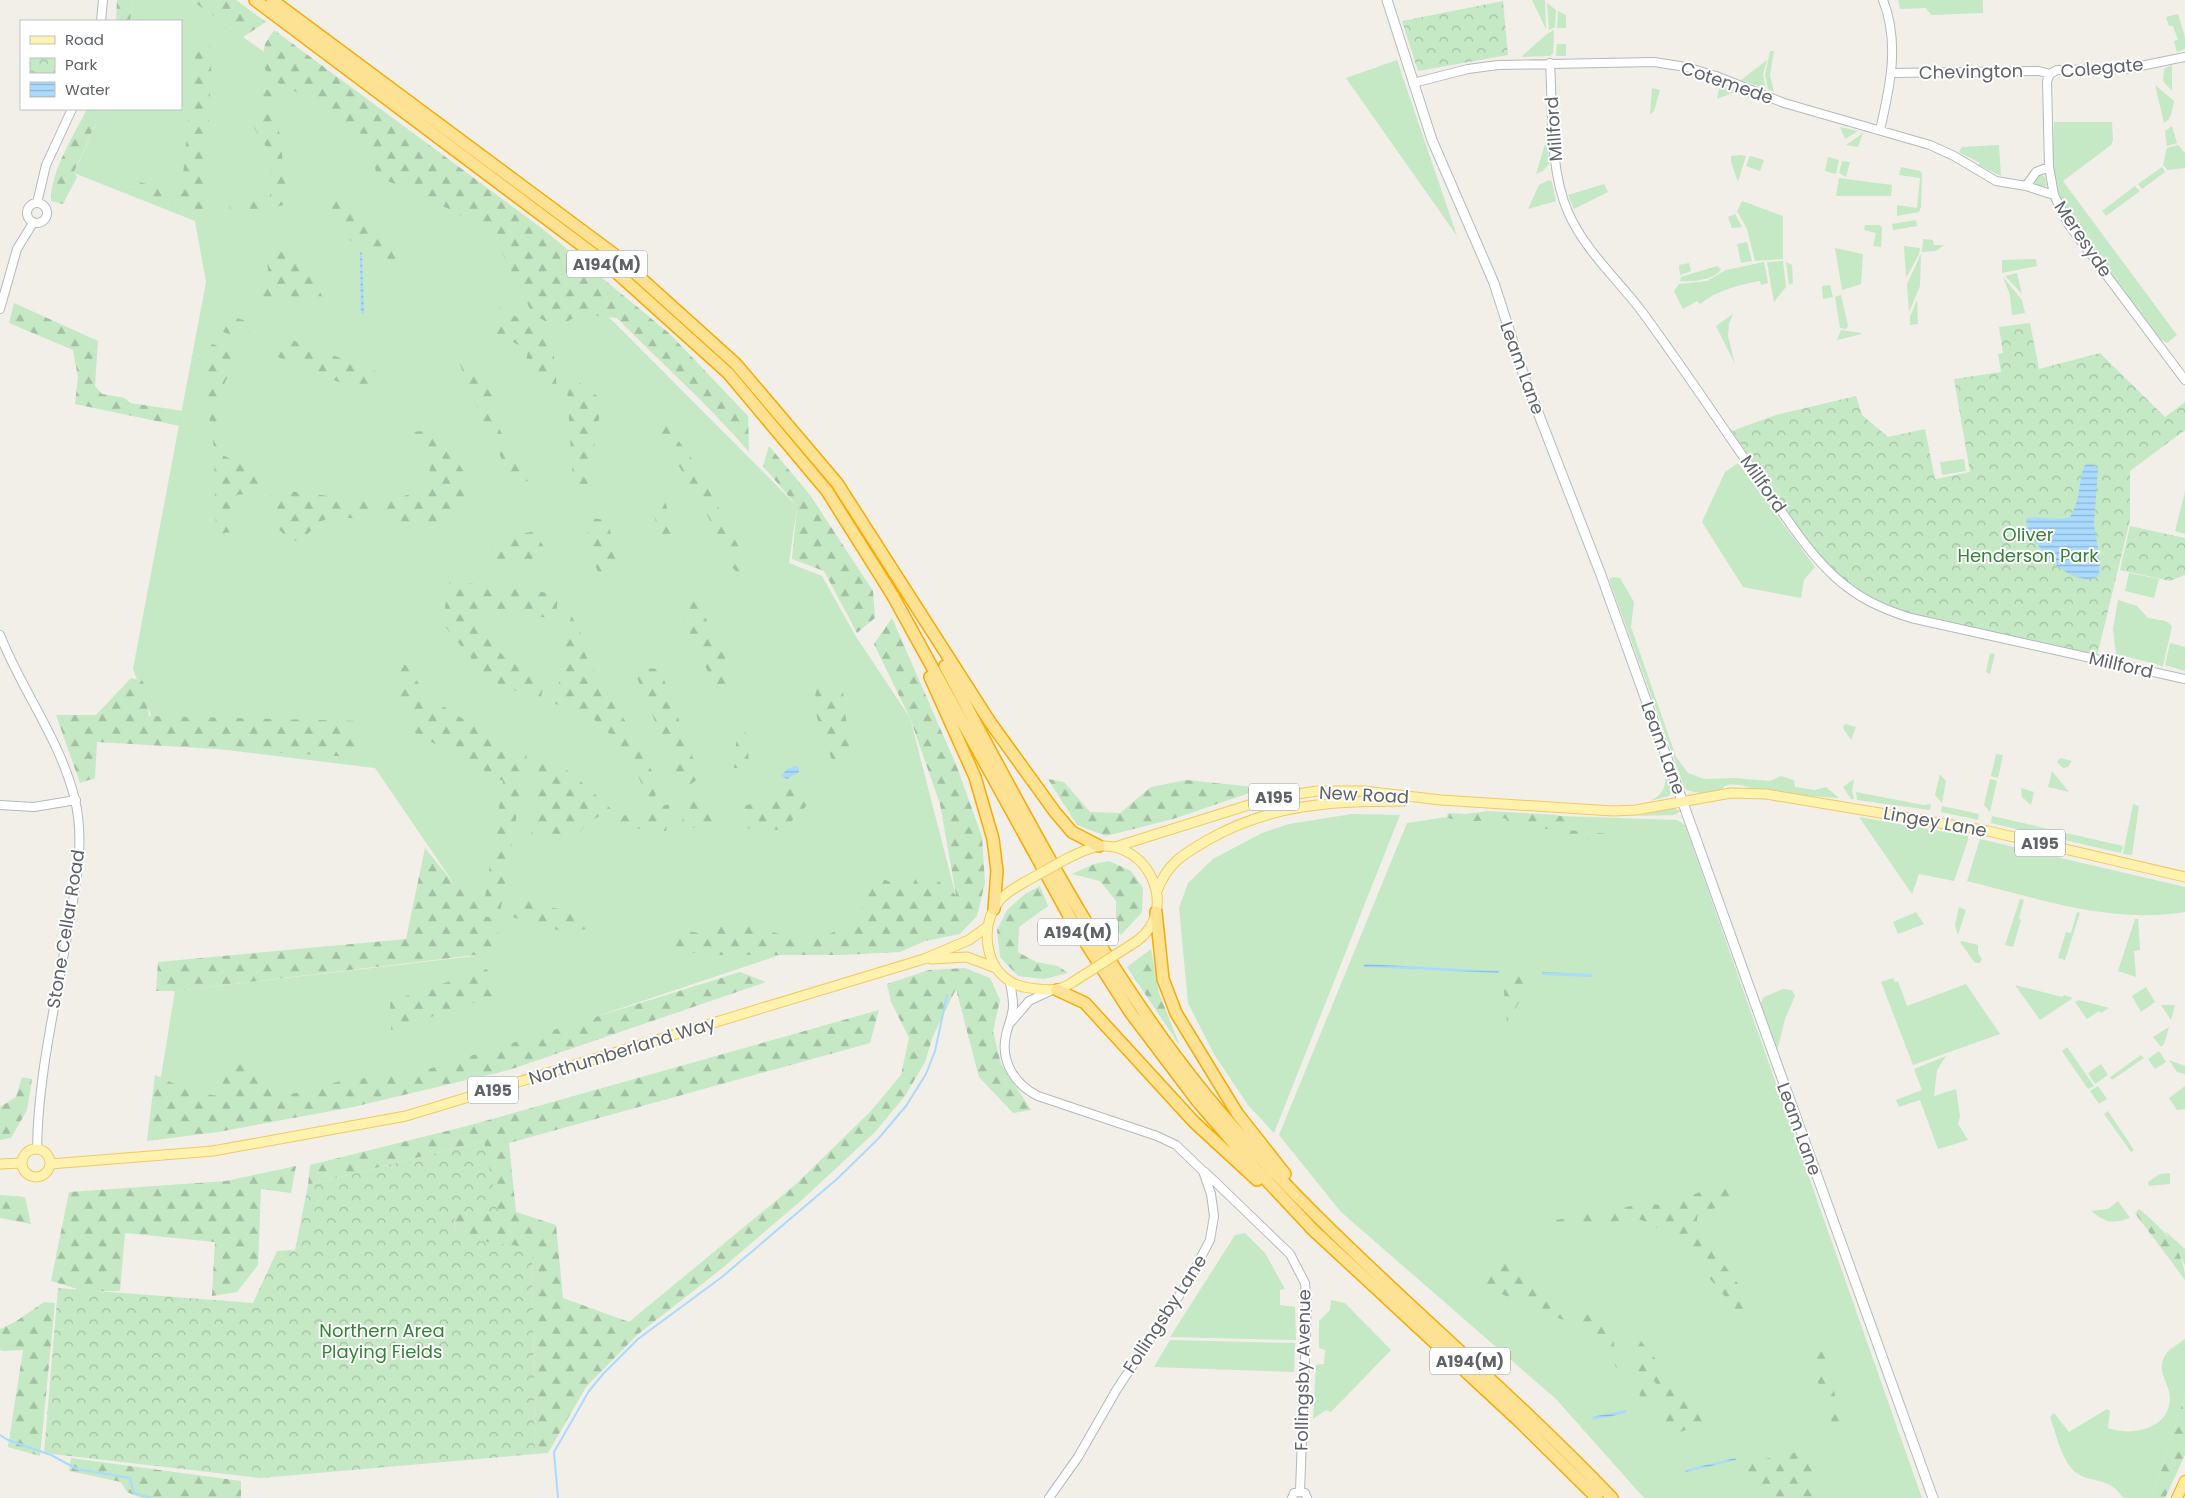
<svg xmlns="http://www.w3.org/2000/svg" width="2185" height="1498" viewBox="0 0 2185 1498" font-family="Poppins,sans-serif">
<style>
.green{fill:#c5e8c5}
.forest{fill:url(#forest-firs)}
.park{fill:url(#park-crowns)}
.water{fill:url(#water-rules)}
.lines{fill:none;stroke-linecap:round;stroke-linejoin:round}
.stream{stroke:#aadaff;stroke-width:2}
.tertiary-casing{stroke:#b5b8bc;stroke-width:10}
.secondary-casing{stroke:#b6babf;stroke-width:11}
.primary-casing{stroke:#f2c960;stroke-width:11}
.trunk-casing{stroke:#f9ab00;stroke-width:12}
.motorway-casing{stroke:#f9ab00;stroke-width:14}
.tertiary{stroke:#fff;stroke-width:8}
.secondary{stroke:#fff;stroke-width:9}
.primary{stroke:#fff2af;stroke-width:9}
.trunk{stroke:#feeaa1;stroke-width:10}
.motorway{stroke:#fde293;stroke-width:11}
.primary-bridge-casing{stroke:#f2c960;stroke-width:11;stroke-linecap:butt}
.primary-bridge{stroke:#fff2af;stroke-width:9}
.labels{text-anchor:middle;stroke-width:4;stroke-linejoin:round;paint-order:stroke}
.shield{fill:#fff;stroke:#8f9295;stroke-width:1}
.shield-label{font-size:16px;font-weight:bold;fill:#5f6368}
.street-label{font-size:18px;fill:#5f6368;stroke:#fff}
.park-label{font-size:18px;fill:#348238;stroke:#fff}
</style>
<defs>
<pattern id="forest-firs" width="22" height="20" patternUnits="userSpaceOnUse" patternTransform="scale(1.25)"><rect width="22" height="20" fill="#c5e8c5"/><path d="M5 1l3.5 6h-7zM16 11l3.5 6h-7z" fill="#a3c0a4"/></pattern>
<pattern id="park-crowns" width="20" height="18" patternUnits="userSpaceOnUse" patternTransform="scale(1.25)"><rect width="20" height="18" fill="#c5e8c5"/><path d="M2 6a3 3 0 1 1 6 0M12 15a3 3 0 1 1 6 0" fill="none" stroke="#a3c0a4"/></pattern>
<pattern id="water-rules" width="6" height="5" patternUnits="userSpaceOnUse" patternTransform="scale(1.25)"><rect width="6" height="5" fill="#aadaff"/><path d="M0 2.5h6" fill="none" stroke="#8eb4d2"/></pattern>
</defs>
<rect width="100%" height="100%" fill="#f1efe8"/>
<path class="green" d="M133,0H191L542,250L797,506L789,563L822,576L855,635L910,718L956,896L398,1083L155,1113L175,991L475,956L455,885L375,768L161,742L133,669L206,282L195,221L74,173L102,109H181V21H130Z
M1532,0H1545L1546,29Z
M1898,0H1983V13L1931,15L1926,8L1900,9Z
M1547,3L1556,10L1555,27L1549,30Z
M1558,11L1566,15V28H1557Z
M2178,14L2185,37V49L2177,52L2174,41L2178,40L2173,26H2169L2166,17Z
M1554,30L1553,53L1550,56L1521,57L1547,34Z
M1557,44H1566V56H1556Z
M1770,51H1774L1770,75L1774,92L1768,89L1765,75Z
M1397,60L1457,236L1346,78Z
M1767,60L1763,74L1766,89L1741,80Z
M2172,65V91L2163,81L2164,69Z
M2155,85L2174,101C2172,110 2172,119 2164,123Z
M1723,86L1737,91L1717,99L1719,89Z
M1652,88L1660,90L1654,111L1650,115Z
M2054,122H2112L2113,140L2111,145L2063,181L2177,335L2167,343L2160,339L2070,219C2049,184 2052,161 2054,122Z
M2172,126L2177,143L2167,146L2165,131Z
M1840,127L1858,131L1845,139Z
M1863,133L1858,147L1846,145Z
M1548,134L1549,164L1543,171L1536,174Z
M1999,145L2001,176L1979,165L1980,163L1959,152L1962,147Z
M2178,145L2185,153V168L2167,170L2163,165L2167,148Z
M1741,155L1746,156L1738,182L1731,162V156Z
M1750,156L1764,160L1760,171L1746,166Z
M1828,157L1839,160L1836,174L1825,171Z
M1842,161L1850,162L1846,177L1839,173Z
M1901,167L1920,171L1922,174L1921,207L1919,212L1897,216V205L1917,208L1920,178L1899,175Z
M2162,167L2165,172L2142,189L2138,184Z
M2040,174L2045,177L2047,185L2043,189L2031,185Z
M1839,178L1892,185L1891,196H1836Z
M1549,180L1552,182L1556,201L1528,209L1539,185Z
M1604,184L1608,192L1574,209L1568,195Z
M2135,186L2140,191L2106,216L2102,211Z
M1742,201L1783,216V259L1755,261L1747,229L1737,211Z
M1735,214L1742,227L1732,228L1728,217Z
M1916,220L1917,226L1893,230L1892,224Z
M1865,225H1880L1882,228L1881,247L1873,246L1876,233L1864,230Z
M1923,239L1933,240L1934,245H1944L1936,251L1922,252Z
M1747,242L1752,261L1741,263L1737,244Z
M1904,246L1920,248L1919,254L1906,278Z
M1835,248L1863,254L1861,284L1842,290Z
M1921,254L1920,286L1909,312L1907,284Z
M2036,259L2037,266L2002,273V260Z
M1783,261L1786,287L1774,302L1767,262Z
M1764,262L1768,283L1761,285L1760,281C1739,285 1717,290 1700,304L1697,301L1683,309L1674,291L1679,284L1707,281L1726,270Z
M1786,262L1792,265L1793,283L1789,285Z
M1689,263L1691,271L1680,275L1679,265Z
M1717,266L1721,269C1715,280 1692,282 1680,281L1681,277Z
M2017,273L2022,294L2005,276Z
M2003,277L2022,300L2025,313L2012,315L2010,295Z
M1830,285L1833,297L1823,299L1822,286Z
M1841,295L1848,326L1846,329L1840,328L1835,297Z
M1917,300L1918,324L1910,325V317Z
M1733,314L1729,324L1728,336L1735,364L1716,326Z
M1841,330L1861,333L1862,334L1837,340Z
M1964,459L1966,471L1942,475L1940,462Z
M1738,463L1815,567L1804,580L1801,598L1743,587L1702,522L1725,472Z
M2185,492V534L2175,531Z
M2129,573L2159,579L2154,598L2125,591Z
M1613,577L1620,578L1634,602L1631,627L1676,757L1688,773L1704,779L1735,778L1770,781L1781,776L1794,780L1795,787L1815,790L1826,787L1839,798C1812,797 1784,793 1757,789C1744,787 1737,782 1724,786V788C1709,793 1698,795 1685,789L1609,579Z
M2118,600L2137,606L2148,618L2166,621L2172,626L2163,666L2116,654L2113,629Z
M2170,643L2185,647V671L2165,665Z
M1990,653L1995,654L1990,674L1986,672Z
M1845,724L1856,727L1851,740L1843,728Z
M1996,754L2003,755L1998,778L1991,776Z
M2060,758L2072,761L2068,767L2063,768L2057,762Z
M2052,771L2069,792L2048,787Z
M1668,772C1670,781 1674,788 1669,796L1650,801C1662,795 1667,787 1665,773Z
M1940,774L1946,781L1942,803L1935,795Z
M1854,779L1852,791L1854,799H1851L1843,787Z
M1990,779L1997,781L1990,812L1984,805Z
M2021,788L2034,792L2031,805L2022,797Z
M1856,792L1923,805L1931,804L1930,810L1857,800Z
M2133,804L2139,806L2132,855L2123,854Z
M1942,806L1979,814L1978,820L1941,812Z
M1672,808L1681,811L1674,815L1638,816Z
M1473,813L1677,820L1685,825L1922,1498H1644L1556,1399L1341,1212L1279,1135L1407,823Z
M1352,814L1400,815L1274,1133L1248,1105L1214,1054L1188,1003L1179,908L1188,883L1213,859L1262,833L1289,824Z
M1992,816L2123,846L2121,853L1991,823Z
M1859,817L1968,836V840L1954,881L1919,874L1912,894Z
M1980,839L2185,887V912C2108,924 2041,899 1967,881Z
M2020,899L2024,900L2019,918L2021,920L2013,947L2005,945Z
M1959,907L1966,910L1958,935L1955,925Z
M1916,912L1924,924L1898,934L1893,922Z
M2077,912L2080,913L2065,960L2058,958L2066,932L2071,933Z
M2135,919H2138L2140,950L2134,951L2136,977L2118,971Z
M1962,941L1978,945V953L1982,959L1980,963H1975L1960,942Z
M1893,978L1895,982L1898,981L1907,1006L1966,984L2000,1034L1913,1065L1881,982Z
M2015,985L2062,997L2064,995L2073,998L2040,1020Z
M2146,987L2155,1002L2141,1012L2132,996Z
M1783,989L1792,990L1795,996L1785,1019L1777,1051L1760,1004L1764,997Z
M2079,1000L2109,1008L2101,1013L2099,1011L2087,1019L2075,1002Z
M2161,1005H2175L2171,1020Z
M2169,1027L2164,1044L2161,1047L2153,1037Z
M2067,1047L2094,1086L2088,1089L2062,1051Z
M2159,1051L2166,1062L2155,1069L2148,1059Z
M2141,1055L2144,1058L2112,1080L2110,1077Z
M1946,1056L1937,1070L1934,1096L1956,1089L1960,1116L1958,1124L1968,1140L1938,1149L1920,1100L1899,1107L1896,1100L1922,1090L1914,1069Z
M2169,1060L2185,1066V1074L2177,1072Z
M2101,1064L2108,1075L2095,1084L2088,1073Z
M2098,1086L2107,1099L2099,1104L2090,1091Z
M2185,1086V1109L2177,1110L2169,1098Z
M2108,1111L2134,1150L2131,1152L2104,1114Z
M2170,1173V1184L2149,1186L2148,1182L2160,1174Z
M2118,1201L2130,1218C2111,1224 2107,1223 2091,1211L2108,1209Z
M2165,1231L2185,1249V1265Z
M1245,1233L1265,1253L1285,1289L1280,1290V1305L1295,1307L1296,1340L1170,1337L1235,1235Z
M1331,1300L1345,1303L1391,1350L1331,1412L1326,1410L1313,1419L1316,1365L1324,1364L1325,1350L1319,1348V1321L1330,1310Z
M2185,1339V1395L2152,1498H2123C2109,1474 2085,1485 2071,1468C2060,1454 2056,1433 2050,1417L2054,1413L2069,1432L2107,1409L2110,1411L2108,1428C2131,1437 2170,1429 2170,1398C2170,1385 2158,1374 2163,1360C2166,1350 2177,1345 2185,1339Z
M1170,1340L1295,1343L1294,1372L1154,1367Z"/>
<path class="forest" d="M117,0H133L130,21H116Z
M191,0H236L266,22L243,37Z
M274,30L544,230L670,334L748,416L749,452C708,404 661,363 617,318L580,314L558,327L533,315L496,240L460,215L424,196L378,177L364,136L319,103L272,80L262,64L265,44Z
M212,46L206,198L204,212L125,188L129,179L181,194L196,48Z
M263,90H274L288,203L271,209L230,211L228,200L270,196L272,156L254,128Z
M87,109H102L74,172L77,177L63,204L51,201C50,172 74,135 87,109Z
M338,196L371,233L409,253L398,267L346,238L316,202Z
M272,246C305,256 310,274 325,301L260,297C268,280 271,274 265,256Z
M14,303L98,341L95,386L102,394L125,398L130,403L183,411L180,426L75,404L78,377L73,350L9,323Z
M499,308L552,335L557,389L525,369L528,350L490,330Z
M227,315L253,323L247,342L221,331Z
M287,338L380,373L373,396L275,356Z
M212,344L228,349L235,361L220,393L221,454L247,468L259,470L263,491L237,495L235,531L216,535L214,448L201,364Z
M459,362L496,378L490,412L528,481L514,484L479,412Z
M566,372L602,400L588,485L573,483Z
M666,424L695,463L743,555V567L739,573C726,565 724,551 718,538C701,498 676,461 652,425Z
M437,430L469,480L461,508L448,525L382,524L380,502L427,490L430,469L411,432Z
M769,446L810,495L873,591L875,618L857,633L824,571L792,559L797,506L763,466Z
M271,489L371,501V522C335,515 325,510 301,543L288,538L272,523Z
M665,501L676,540L662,543L651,505Z
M589,518L608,520L618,570L602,581L586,544Z
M534,531L547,552L533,567L493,558L490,534L506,538Z
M450,581L558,594L556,619L479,608L476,621L507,661L545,676L541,698L503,687L486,676L442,623Z
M693,595L731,665L728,702L721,700L676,603Z
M571,617H578C581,630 582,646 587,658C600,688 664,767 655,797H649C627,756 606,711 555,704Z
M892,618L957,767L982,837L985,883L977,916L960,934L925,941L900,952L842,955H717L660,950L687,931L704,934L721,925L743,924L791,937L827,935L861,920L865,889L883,879L910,890L916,878L938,881L956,895L940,804L910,718L874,644Z
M395,659L407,666L427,696L463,719L527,755L500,913L483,910L482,916L500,919L494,960L476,955L175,991H156L158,962L406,939L425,848L455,885L485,897L503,781L415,733L388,664Z
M645,668L660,669L700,777L690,785L679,779L636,675Z
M131,678L143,681L149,716L359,721L354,757L97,742L95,778L80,783L56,715H96Z
M817,687L843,692L850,755L832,760L813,706Z
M738,721H744L750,769L734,768Z
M540,754L570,772L611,809L586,824L575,839H531Z
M1048,779L1064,782L1090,812L1120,813L1151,787L1186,780L1264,788L1173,819L1106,836L1077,825Z
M788,782L811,801L783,830L741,828L739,806L759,803Z
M694,798H705L714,810V829L681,827L685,809Z
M670,804L666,831L603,826L614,818Z
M1488,811L1556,815L1565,817L1568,830L1609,834V839L1614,842L1593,844L1587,839L1569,836L1568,832L1559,829H1528L1515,824L1511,825L1505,818C1488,820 1462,825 1447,817L1448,813L1467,814Z
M1109,861L1131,871L1143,888L1142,912L1121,935L1116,929V901L1100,881L1072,874L1094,864Z
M1040,886L1048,906L1019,927L1018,952L1036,962L1058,966L1068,973L1044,979L1018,976L1000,957L997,930L1007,910L1025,894Z
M520,896L538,906L569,910L591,916L590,928L568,933L512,917Z
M1151,949L1159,993L1180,1046L1127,967Z
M965,968L990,978L1000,1000L993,1031L1001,1064L1031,1110L1013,1113L979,1077L956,989L933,1036L925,1062L905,1096L875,1132L803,1199L720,1270L637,1335L586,1387L548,1453L535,1454L532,1248L454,1238L455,1214L484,1141L308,1185L310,1165L467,1126L879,1010L870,1043L509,1143L516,1212L556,1225L563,1298L629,1322L795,1185L870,1112L901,1075L909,1038L891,1002L887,984L929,970Z
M487,969L495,996L391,1030L390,1001Z
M740,972L766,982L509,1070L353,1107L218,1132L147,1141L155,1075L192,1092L219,1096L228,1067L247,1063L263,1074L281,1097L341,1081L422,1071Z
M1502,972L1536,975L1507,1022Z
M22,1077L32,1079L27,1110L11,1138L0,1140V1107L16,1097Z
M296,1166L291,1193L261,1189L258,1265L237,1292L212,1296L215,1242L125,1233L120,1291H84L51,1281L69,1192L226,1181Z
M1727,1181L1743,1188L1733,1203L1698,1213L1696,1226L1744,1292L1748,1324L1674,1236L1639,1219L1556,1228V1220L1642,1204L1673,1205L1690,1196Z
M0,1195L25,1197L31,1224L0,1218Z
M2139,1209C2162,1228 2185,1249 2185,1280L2135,1213Z
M1517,1260L1528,1286L1558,1307L1611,1321L1617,1369L1597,1334L1504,1295L1468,1276Z
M44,1302L55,1303L40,1456L8,1447L23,1350L4,1351L0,1350V1329L15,1322Z
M1635,1334L1708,1423L1670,1435L1655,1381L1647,1384V1400L1640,1399Z
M1822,1346L1845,1433L1835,1432L1807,1350Z
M2185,1395V1455L2165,1498H2152Z
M1812,1449L1813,1498H1771L1741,1464Z
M71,1458L241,1481V1498H141L127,1492L121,1482L69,1471Z"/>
<path class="park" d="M1503,1L1508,55L1418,71L1402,21Z
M2030,323L2039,369L2100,353L2165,417L2185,402V430L2130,471V520L2097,656L1907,614L1864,594L1832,570L1811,548L1732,431L1776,415L1856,396L1862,415L1888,437L1925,429L1935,479L1970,472L1954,379L2001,372L1998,354L2003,353L1999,327Z
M2130,526L2185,538V575L2170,581L2120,570Z
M484,1141L498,1211L455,1215L454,1237L532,1248L535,1454L260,1478L44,1453L58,1288L253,1303L277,1251L295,1250L308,1185Z"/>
<path class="water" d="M360,252L362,253L364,314L361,313Z
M2089,463L2098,468L2094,524L2100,561L2099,575C2076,594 2027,543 2026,519C2036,514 2055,522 2070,517C2081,499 2078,485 2084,466Z
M796,766L799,768V772L787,779L781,776L787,769Z
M1364,964L1499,971L1498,973L1364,967Z
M1542,972L1592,974L1591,977L1542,975Z
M1626,1410V1413L1593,1420L1592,1417Z
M1735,1458L1736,1460L1686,1472L1685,1470Z"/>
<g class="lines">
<path class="stream" d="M0,1435L8,1440L51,1455L77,1469L130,1478L134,1493L151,1498
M558,1498L554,1452L589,1391L603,1374L638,1339L722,1277L837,1179L878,1139L906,1106L926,1074L935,1051L947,995"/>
<defs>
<path id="tertiary" d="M101,21L103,0
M1550,63C1553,110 1549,169 1568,212C1584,249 1616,278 1640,309C1683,367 1722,427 1763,485C1786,517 1807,551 1835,577C1858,598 1882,609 1911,618L2185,679
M1892,73L2039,71L2050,74
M2050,74L2047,81L2049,167L2054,195L2069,225L2185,380
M2050,74L2057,70L2126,69L2185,57
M1413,83L1468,69L1498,65L1654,62L1686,67L1716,76L1784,103L1930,145L1954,156L1996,181L2026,186L2054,195
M1880,130C1890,87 1900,43 1883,0
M2026,186L2036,172L2049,167
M37,203L46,165L72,109
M27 213a10 10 0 1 1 20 0a10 10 0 1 1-20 0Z
M0,309L17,249L33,223
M0,635C22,691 61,741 75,800C85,841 76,884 69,924C57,999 38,1073 37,1149
M0,805L34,807L76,800
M1010,982C1011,989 1013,997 1013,1005C1013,1016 1008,1025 1006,1035C1000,1061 1015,1085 1038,1096L1157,1136L1176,1145L1203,1171L1211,1194L1214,1216L1210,1240L1188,1282L1117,1389L1078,1457L1049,1498
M1012,1021L1029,1001L1050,991
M1205,1172L1290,1254L1305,1283L1307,1304L1300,1491
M1292,1498L1294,1493L1300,1491L1305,1493L1307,1498"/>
<path id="secondary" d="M1387,0L1432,140L1494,283L1525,379L1601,575L1933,1498"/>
<path id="primary" d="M1115,847L1271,798L1317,791H1364L1441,800L1613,811L1636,810L1731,793L1766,794L1988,831L2185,877
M1068,858C1079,853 1089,847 1101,846C1150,843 1179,911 1137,941
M1023,883C1015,888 1005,893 999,901C980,925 984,966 1011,982C1019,987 1028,988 1037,989C1051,991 1061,990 1073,982
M1157,891C1167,864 1182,855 1206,841C1270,804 1331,801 1403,801
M931,959L967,957L996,968
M22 1163a14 14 0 1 1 28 0a14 14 0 1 1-28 0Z
M0,1164L22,1163
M50,1164L213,1151L406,1116L924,959L969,940L987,927"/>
<path id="trunk" d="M2177,1498L2185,1481"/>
<path id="motorway" d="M255,0L608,265L728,373L827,491L893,596L1073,923L1130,1012L1198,1102L1255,1168L1316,1233
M272,0L615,255L736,364L837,483L990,722L1055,812L1072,832L1099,846
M945,666C1024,813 1100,965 1206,1095C1327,1243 1480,1360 1612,1498
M930,677L975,777L993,839L997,871L994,909
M1156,912L1163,979L1176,1013L1237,1113L1285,1174
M1057,990L1085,1003L1194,1122L1257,1180
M1310,1227L1519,1421L1597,1498"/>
</defs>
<use href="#tertiary" class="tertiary-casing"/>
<use href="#secondary" class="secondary-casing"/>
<use href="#primary" class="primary-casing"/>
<use href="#trunk" class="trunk-casing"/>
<use href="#motorway" class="motorway-casing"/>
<use href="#tertiary" class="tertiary"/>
<use href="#secondary" class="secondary"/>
<use href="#primary" class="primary"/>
<use href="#trunk" class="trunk"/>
<use href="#motorway" class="motorway"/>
<defs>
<path id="primary-bridge" d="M1023,883L1068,858
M1073,982L1137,941"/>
</defs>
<use href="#primary-bridge" class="primary-bridge-casing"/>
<use href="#primary-bridge" class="primary-bridge"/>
</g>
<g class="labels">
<g class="shield">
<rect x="567" y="250.5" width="80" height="27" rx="4"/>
<rect x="1249" y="783.5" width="50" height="27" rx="4"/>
<rect x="2015" y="829.5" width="50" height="27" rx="4"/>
<rect x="1038" y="918.5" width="80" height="27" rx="4"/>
<rect x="468" y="1076.5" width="50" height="27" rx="4"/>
<rect x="1430" y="1347.5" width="80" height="27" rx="4"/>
</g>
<g class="shield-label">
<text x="607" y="270">A194(M)</text>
<text x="1274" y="803">A195</text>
<text x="2040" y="849">A195</text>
<text x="1078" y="938">A194(M)</text>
<text x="493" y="1096">A195</text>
<text x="1470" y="1367">A194(M)</text>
</g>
<g class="street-label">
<text transform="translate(2102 68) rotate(-5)" y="6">Colegate</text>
<text transform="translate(1971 72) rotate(-1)" y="6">Chevington</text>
<text transform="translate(1727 83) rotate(19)" y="6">Cotemede</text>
<text transform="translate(1554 129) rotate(-94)" y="6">Millford</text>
<text transform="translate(2083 239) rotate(56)" y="6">Meresyde</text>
<text transform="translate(1522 368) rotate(70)" y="6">Leam Lane</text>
<text transform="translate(1763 484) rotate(55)" y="6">Millford</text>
<text transform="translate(2121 665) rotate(13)" y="6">Millford</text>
<text transform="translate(1663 748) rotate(70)" y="6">Leam Lane</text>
<text transform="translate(1364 795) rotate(3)" y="6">New Road</text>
<text transform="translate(1935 822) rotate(10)" y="6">Lingey Lane</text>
<text transform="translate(66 929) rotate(-81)" y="6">Stone Cellar Road</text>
<text transform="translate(622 1051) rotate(-17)" y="6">Northumberland Way</text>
<text transform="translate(1799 1129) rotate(70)" y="6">Leam Lane</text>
<text transform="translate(1165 1314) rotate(-57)" y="6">Follingsby Lane</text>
<text transform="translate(1303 1370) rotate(-89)" y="6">Follingsby Avenue</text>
</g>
<g class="park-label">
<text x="2028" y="541">Oliver<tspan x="2028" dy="21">Henderson Park</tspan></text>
<text x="382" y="1337">Northern Area<tspan x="382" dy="21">Playing Fields</tspan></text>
</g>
</g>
<rect x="20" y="20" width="162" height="90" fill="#ffffff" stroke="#bfc1c3"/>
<rect x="30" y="36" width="25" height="8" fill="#fff2af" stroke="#bfc1c3"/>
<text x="65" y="45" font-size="15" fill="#5f6368">Road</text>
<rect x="30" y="58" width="25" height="15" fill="url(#park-crowns)" stroke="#bfc1c3"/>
<text x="65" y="70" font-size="15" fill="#5f6368">Park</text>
<rect x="30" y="82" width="25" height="15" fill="url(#water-rules)" stroke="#bfc1c3"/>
<text x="65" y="95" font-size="15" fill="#5f6368">Water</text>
</svg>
